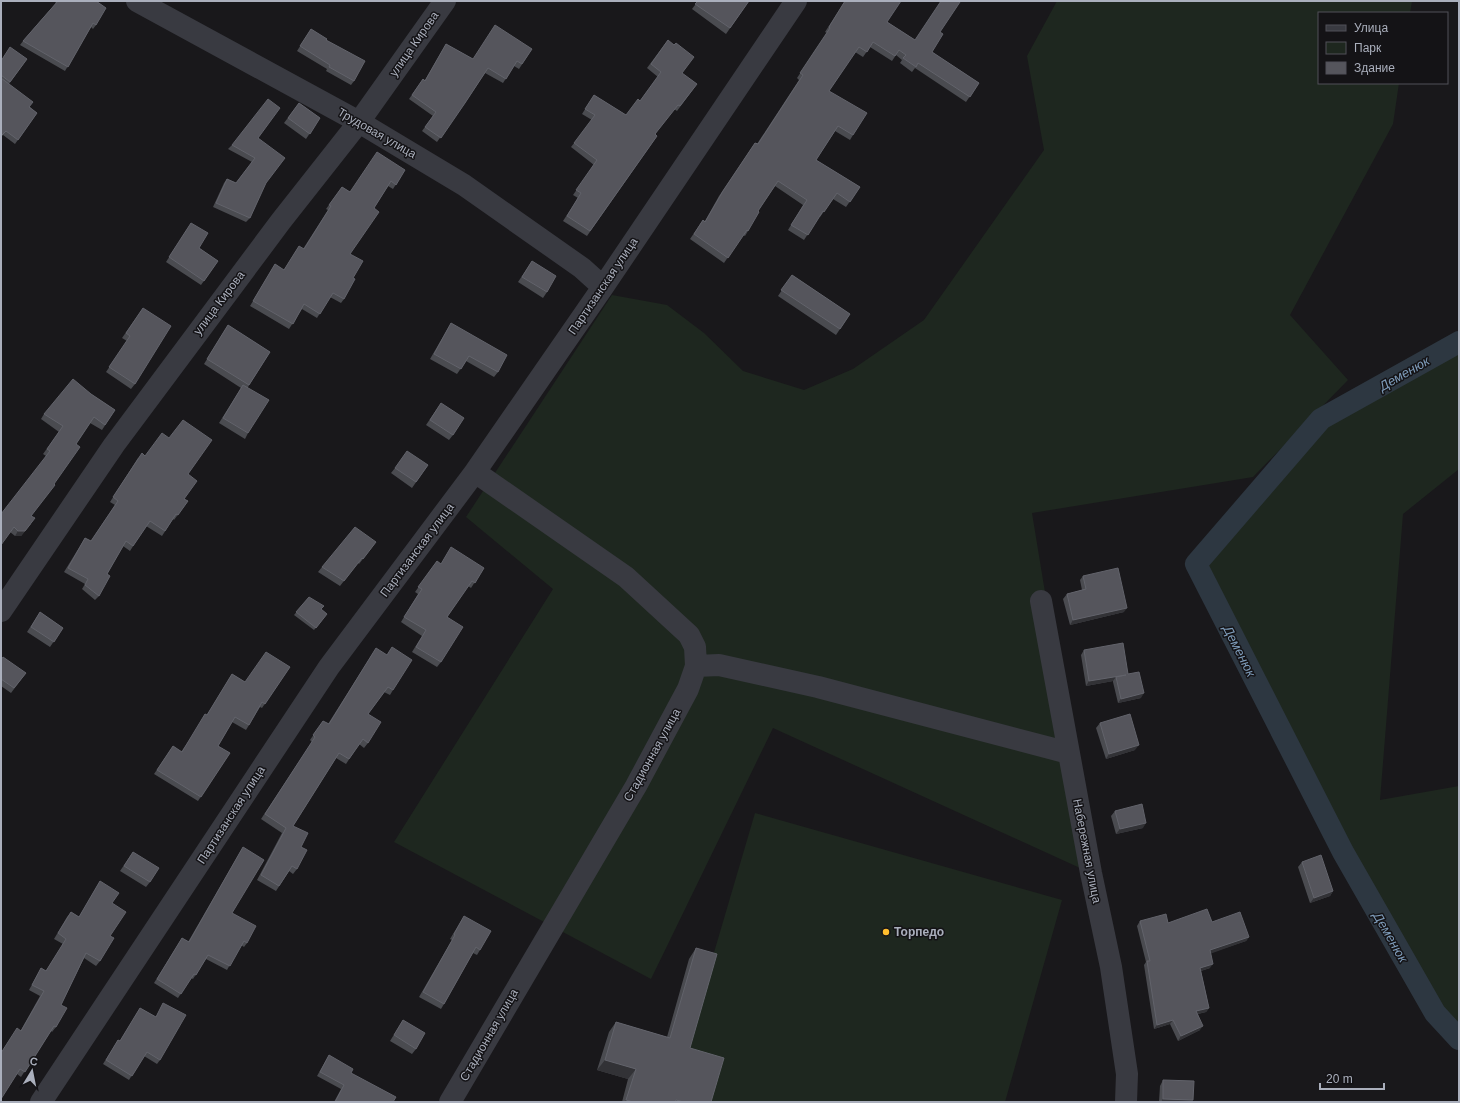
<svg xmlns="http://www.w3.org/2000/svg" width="1460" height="1103" viewBox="0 0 1460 1103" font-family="Helvetica,sans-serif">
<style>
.green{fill:#1e271f}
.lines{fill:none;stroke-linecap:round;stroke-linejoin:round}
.canal{stroke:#2d3741;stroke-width:22}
.minor{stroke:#393a41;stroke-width:22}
.wall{fill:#4a4b50}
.shaded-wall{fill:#323236}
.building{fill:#55555c;stroke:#62636b}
.poi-dot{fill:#ffbd2d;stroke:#141316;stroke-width:1.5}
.labels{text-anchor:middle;stroke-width:3;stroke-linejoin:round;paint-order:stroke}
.street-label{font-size:12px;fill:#aaafbc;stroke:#141316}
.poi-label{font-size:12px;font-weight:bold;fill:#aaafbc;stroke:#141316;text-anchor:start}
.water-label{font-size:13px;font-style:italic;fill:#7e9cba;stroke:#141316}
</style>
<rect width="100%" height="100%" fill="#19181b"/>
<path class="green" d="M1057,1H1412L1410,13H1319V83H1399L1393,124L1290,315L1348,380L1253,477L1032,513L1091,873L773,728L651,979L394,842L553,589L466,517L612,295L667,305L704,333L743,371L804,390L853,369L924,320L1044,150L1027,56Z
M1459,342V469L1403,514L1380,800L1459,786V1039L1435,1013L1343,852L1196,564L1321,419Z
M755,813L1062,900L1005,1102H707L683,1058Z"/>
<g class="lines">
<path class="canal" d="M1459,342L1321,419L1196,564L1343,852L1435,1013L1459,1039"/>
<path class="minor" d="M137,1L359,122L464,185L582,268L603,287
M1041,601L1091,873L1111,967L1127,1074L1126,1102
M1,611L114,445L281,221L359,122L445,1
M696,666L719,665L818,687L1069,753
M41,1102L329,667L475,472L603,287L796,1
M450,1102L636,786L688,689L696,666L695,647L689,635L626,577L475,472"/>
</g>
<path class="wall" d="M54,1H96V25L93,29L91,27L65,71L20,45L23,41L56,3Z
M698,1H749L726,34L692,9Z
M845,1L887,22L915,40L940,32L932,52L979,83L966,102L915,68L912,72L900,63L902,60L896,55L892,61L870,47L863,57L855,52L829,91L853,135L850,140L835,131L816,160L860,187L846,207L833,199L820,217H819L804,240L788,230L803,205L775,186L758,211L748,231L745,236L743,235L724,263L690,239L703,220L705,221L719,196L755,143L757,144L799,80L797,78L827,33L825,32Z
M311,29L326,40L354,81L351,85L326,71L327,69L297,51Z
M668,40L682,74L697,84L677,111L674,109L655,134L657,136L587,236L563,221L578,198L573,195L594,165L571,147L592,120L582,114L594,95L626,115L640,101L658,77L647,68Z
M446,44L473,59L532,49L519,69L514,66L503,83L485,73L465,103L437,142L422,131L433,116L409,99L423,79L425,80Z
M27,59L9,84L30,107L37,113L15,144L3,135L1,137V61Z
M299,103L320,118L306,139L284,123Z
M258,138L265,184L250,218L246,222L213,207L224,183L227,179L236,183L252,162L228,149L232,145Z
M405,170L393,189L388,186L374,208L350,254L353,278L344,299L341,303L330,297L317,318L302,309L289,329L250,306L275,264L284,270L299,246L303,249L328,210L326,209L342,187L350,192Z
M191,223L199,248L218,261L201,285L166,262Z
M532,261L547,292L543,298L518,282Z
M792,275L850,314L836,335L778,296Z
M143,308L135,384L131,389L106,372L127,341L122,338Z
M451,323L498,372L494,377L466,361L457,374L430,359Z
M228,325L270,352L248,387V433L245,439L219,423L241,388L204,364Z
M91,394L115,410L102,430L90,423L76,444L31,516V524L21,536H15L10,532L46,456L43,454L59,432L41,419L44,414Z
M441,403L453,435L449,440L426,425Z
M145,456L188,474L184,499L188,501L174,520L173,519L162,536L146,526L130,551L123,546L107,574L99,596L95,600L82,589L85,584L64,572L85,538L91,541L115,505L110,502L138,458Z
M428,465L412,488L391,473L395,468Z
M376,542L359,564L358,563L340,586L318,572L322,567Z
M437,561L440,564L484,568L471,588L468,586L447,617L441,662L437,667L412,652L422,636L401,622L418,594L415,592Z
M1083,576L1124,612L1070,625L1063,599L1067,594L1082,590L1080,580Z
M309,597L321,609L327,614L314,630L294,615Z
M40,612L63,628L50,647L27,632Z
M1084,650L1128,674L1141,698L1118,703L1113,682V681L1086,686L1081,655Z
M373,653L393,690L390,695L384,692L368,714V743L364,748L359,744L346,764L336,758L293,826L301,847L297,869L293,874L289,871L276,891L257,880L282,833L261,819L312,742L310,740L323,721L328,724Z
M1,660L26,673L11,693L1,686Z
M290,667L262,708L260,707L246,730L232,722L218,746L230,753L198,801L154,774L173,746L181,752L207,715L232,674L245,682Z
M1100,723L1135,750L1106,759L1096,728Z
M1115,811L1143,828L1116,834L1111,816Z
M243,847L232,913L247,943L244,947L241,945L227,970L206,959L193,979L191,978L178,998L154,983L182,938L188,942Z
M133,852L150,882L146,887L120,871Z
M1302,862L1333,891L1330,896L1310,903L1298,867Z
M100,881L112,903L110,936L100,961L96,966L84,958L61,1005L56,1027L52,1032L51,1031L21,1077L17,1074L21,1030L40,996L29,990L41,968L46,971L63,944L54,939L67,917L71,912L79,917Z
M464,916L480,950L477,955L473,953L444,1004L441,1009L419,997L452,940L450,939Z
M1140,921L1168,923L1212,922L1249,937L1246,941L1210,953V968L1201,971L1209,1008L1206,1012L1198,1014L1200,1030L1178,1041L1170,1024L1154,1029L1144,965L1146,962L1137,926Z
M696,948L690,1048L711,1102H622L628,1079L597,1070L609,1032L616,1022L667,1037L689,959Z
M163,1003L160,1060L157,1064L144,1056L129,1080L103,1064L118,1040L120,1041L140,1008L156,1017Z
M403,1020L416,1049L412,1054L390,1041Z
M329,1055L351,1073L393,1102H334L341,1089L317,1076Z
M1163,1080L1192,1102H1159L1160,1086Z"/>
<path class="shaded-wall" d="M35,518L21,536H15L18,531Z
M1127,608L1124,612L1070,625L1073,620Z
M1126,675L1116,677L1113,681L1086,686L1089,681Z
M1144,693L1141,698L1118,703L1121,699Z
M1139,745L1135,750L1106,759L1109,754Z
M1146,823L1143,828L1116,834L1120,829Z
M1333,891L1330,896L1310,903L1314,898Z
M1249,937L1246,941L1207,955L1210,950Z
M1213,964L1210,968L1197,972L1200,968Z
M1209,1008L1206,1012L1193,1015L1196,1011Z
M1173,1020L1170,1024L1154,1029L1157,1025Z
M1203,1026L1200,1030L1178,1041L1181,1036Z
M605,1060L636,1069L628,1079L597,1070Z
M1163,1099L1193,1100L1192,1102H1161Z
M626,1100L633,1102H625Z
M676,1100L684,1102H674Z"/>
<path class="building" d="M58,1H96L106,8L96,25L93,23L68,67L23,41Z
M698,1H749L730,28L695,4Z
M845,1H901L887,22L915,40L941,1H958L960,2L940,32L943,34L932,52L979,83L970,97L918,63L916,67L903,58L906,55L899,50L895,56L873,42L867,52L859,47L829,91L867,113L853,135L838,126L816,160L860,187L850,202L837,193L824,212L823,211L808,235L791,225L807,200L778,181L758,211L759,212L748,231L747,230L728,258L694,234L703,220L705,222L723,191L755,143L758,144L803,75L800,73L830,28L829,27Z
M495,25L532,49L522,64L517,61L506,79L488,68L465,103L441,138L425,127L436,112L412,95L423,79L425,81L446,44L473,59Z
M311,29L327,39L326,40L365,61L354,81L329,67L330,65L300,46Z
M668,40L674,45L676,43L694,57L682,73L697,84L680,106L678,105L655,134L657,136L590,231L567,216L581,193L576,190L597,160L574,143L595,115L585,109L594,95L626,115L638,99L640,101L661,72L651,64Z
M10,47L27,59L10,82L1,75V61Z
M1,78L33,102L29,107L37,113L18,140L6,131L1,136Z
M268,99L280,108L258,138L285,158L266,183L250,218L216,203L227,179L236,183L255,158L232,145Z
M299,103L320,118L310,134L288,118Z
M377,152L405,170L396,185L391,181L374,208L379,212L350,254L363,261L353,278L355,279L344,299L333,293L320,314L304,304L293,324L253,301L275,264L284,270L299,246L304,249L331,206L329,205L342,187L350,192Z
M191,223L208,233L199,248L218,261L204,281L169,257Z
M532,261L556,276L547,292L522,277Z
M792,275L850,314L840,329L781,290Z
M143,308L171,326L135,384L109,367L130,336L126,333Z
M451,323L507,355L498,372L469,356L461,369L434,354Z
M228,325L270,352L249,385L207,359Z
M73,379L91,394L115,410L105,425L94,417L76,444L80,447L54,484L55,485L31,516L35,518L25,531H18L14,527L1,545V514L50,451L47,449L63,426L44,414Z
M243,385L269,400L248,433L223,418Z
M441,403L464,418L453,435L430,420Z
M183,420L212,440L188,474L197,481L184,499L188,501L178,515L176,514L165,531L150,521L133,546L126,541L107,574L110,576L99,596L85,585L88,579L68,568L85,538L91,541L118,501L113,497L142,453L145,456L162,433L169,438Z
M407,451L428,465L416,482L395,468Z
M355,527L376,542L363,559L362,558L344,581L322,567Z
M451,547L484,568L475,583L472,581L447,617L463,627L441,662L416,647L426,630L404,617L422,589L418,587L437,561L441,564Z
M1118,568L1127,608L1073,620L1067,594L1086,589L1083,576Z
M309,597L324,606L321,609L327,614L316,628L296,612Z
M40,612L63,628L54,642L31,627Z
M1123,643L1128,674L1139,672L1144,693L1121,699L1116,677L1126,675L1089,681L1084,650Z
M392,647L412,660L393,690L388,687L368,714L381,722L368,743L363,739L349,759L339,753L293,826L308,833L301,847L307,850L297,869L292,866L279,886L261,875L286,828L265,814L315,737L313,735L323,721L329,724L376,648L387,655Z
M266,652L290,667L265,704L262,702L249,725L235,717L218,746L230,753L201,797L157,770L173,746L182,752L205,714L207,715L232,674L245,682Z
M3,657L26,673L14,688L1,679V660Z
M1130,714L1139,745L1109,754L1100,723Z
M1142,804L1146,823L1120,829L1115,811Z
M243,847L264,860L232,913L256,926L247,943L244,941L230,966L208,955L196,975L194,974L181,994L157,979L182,938L189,942Z
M133,852L159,868L150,882L124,866Z
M1321,855L1333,891L1314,898L1302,862Z
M100,881L119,893L112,903L126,912L110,936L114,938L100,961L86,953L61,1005L67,1008L56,1027L54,1026L25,1072L20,1069L1,1099V1053L17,1028L21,1031L44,991L32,985L41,968L46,971L66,939L58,933L71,912L79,917Z
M1207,909L1212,922L1240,912L1249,937L1210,950L1213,964L1200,968L1209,1008L1196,1011L1203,1026L1181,1036L1173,1020L1157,1025L1147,961H1150L1140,921L1166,914L1168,923Z
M464,916L491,931L480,950L476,947L444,1004L423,992L455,935L454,934Z
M696,948L717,954L690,1048L724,1058L711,1102H684L676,1100L675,1102H633L626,1100L636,1069L605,1060L616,1022L670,1038Z
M163,1003L186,1015L160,1060L147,1052L132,1076L106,1060L118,1040L120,1041L140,1008L156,1017Z
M403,1020L425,1033L416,1049L394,1035Z
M329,1055L353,1069L351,1073L396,1097L393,1102H362L361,1101V1102H335L344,1085L320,1072Z
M1163,1080L1194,1081L1193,1100L1163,1099Z"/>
<circle class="poi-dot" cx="886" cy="932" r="4"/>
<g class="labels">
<g class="street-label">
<text transform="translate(414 44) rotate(-55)" y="4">улица Кирова</text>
<text transform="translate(377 133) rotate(30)" y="4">Трудовая улица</text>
<text transform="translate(603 286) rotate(-56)" y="4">Партизанская улица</text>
<text transform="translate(219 303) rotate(-53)" y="4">улица Кирова</text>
<text transform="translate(417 550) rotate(-53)" y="4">Партизанская улица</text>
<text transform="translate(652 755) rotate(-61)" y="4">Стадионная улица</text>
<text transform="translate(231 815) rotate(-57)" y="4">Партизанская улица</text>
<text transform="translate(1087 851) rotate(79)" y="4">Набережная улица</text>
<text transform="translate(489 1035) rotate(-60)" y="4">Стадионная улица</text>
</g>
<g class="poi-label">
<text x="894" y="936">Торпедо</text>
</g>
<g class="water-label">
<text transform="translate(1404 373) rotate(-30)" y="5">Деменюк</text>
<text transform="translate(1240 651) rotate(63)" y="5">Деменюк</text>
<text transform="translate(1391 937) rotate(60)" y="5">Деменюк</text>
</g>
</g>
<rect width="1460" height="1103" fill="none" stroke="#aaafbc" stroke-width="4"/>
<rect x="1318" y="12" width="130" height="72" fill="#141316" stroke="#505158"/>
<rect x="1326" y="25" width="20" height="6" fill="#393a41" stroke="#505158"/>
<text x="1354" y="32" font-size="12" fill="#aaafbc">Улица</text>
<rect x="1326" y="42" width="20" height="12" fill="#1e271f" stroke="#505158"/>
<text x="1354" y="52" font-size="12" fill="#aaafbc">Парк</text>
<rect x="1326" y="62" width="20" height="12" fill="#55555c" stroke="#505158"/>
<text x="1354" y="72" font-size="12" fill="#aaafbc">Здание</text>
<g transform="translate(32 1071) rotate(10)" stroke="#141316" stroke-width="3" paint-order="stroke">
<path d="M0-3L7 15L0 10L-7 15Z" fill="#aaafbc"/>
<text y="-6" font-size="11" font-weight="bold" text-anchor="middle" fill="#aaafbc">С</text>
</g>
<path d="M1320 1083v6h64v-6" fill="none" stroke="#aaafbc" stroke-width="2"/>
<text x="1326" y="1083" font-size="12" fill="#aaafbc" stroke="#141316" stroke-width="3" paint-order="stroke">20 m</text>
</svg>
